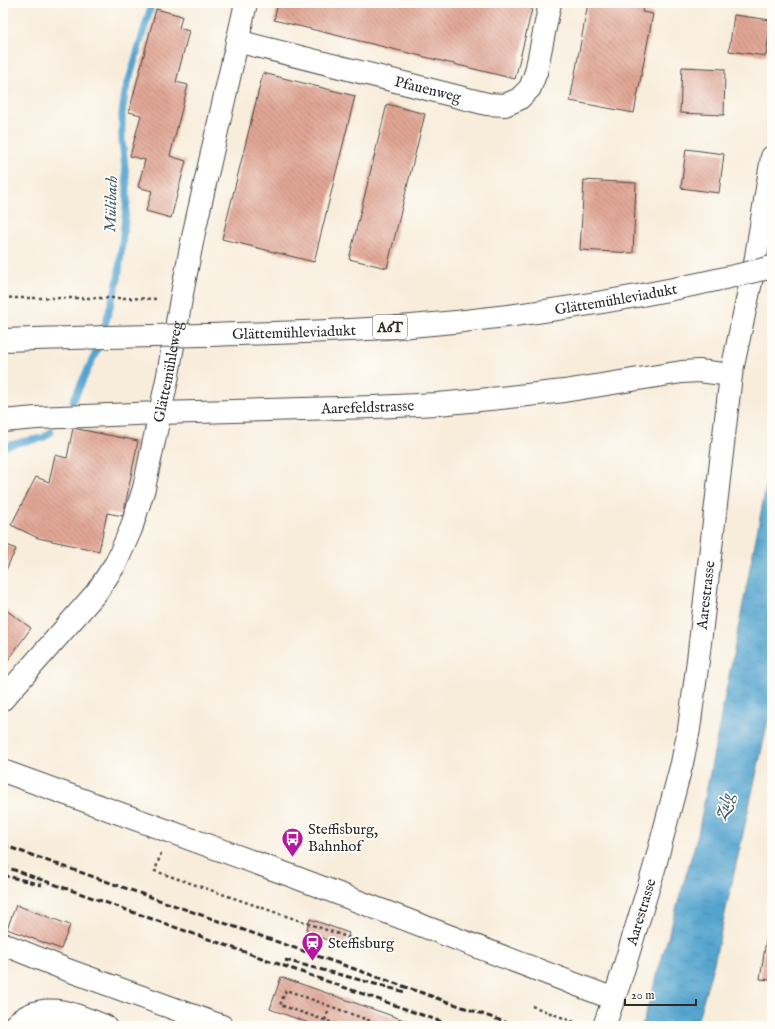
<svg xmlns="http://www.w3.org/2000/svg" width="775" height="1029" viewBox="0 0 775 1029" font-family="'IM FELL English',serif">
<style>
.water{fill:url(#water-ripples);stroke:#40687d}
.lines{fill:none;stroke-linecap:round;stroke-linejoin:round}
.stream{stroke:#55a4cf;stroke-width:7}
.building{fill:url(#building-back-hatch)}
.minor-casing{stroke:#4a4845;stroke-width:24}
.path{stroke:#4a4845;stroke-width:2.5;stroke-dasharray:3 3;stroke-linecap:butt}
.minor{stroke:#fff;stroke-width:22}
.rail{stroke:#2b2b2b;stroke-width:3;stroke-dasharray:6 3;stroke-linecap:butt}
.highway-bridge-casing{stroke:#4a4845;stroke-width:24;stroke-linecap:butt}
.highway-bridge{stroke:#fff;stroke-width:22}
.labels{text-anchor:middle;stroke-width:3.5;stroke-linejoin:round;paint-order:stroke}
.shield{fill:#fdfcf7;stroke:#6a6a68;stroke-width:1}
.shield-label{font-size:14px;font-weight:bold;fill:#2b2b2b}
.street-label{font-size:15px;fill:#2b2b2b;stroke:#fdfcf7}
.poi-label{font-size:15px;fill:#2b2b2b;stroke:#fdfcf7;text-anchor:start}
.water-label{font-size:16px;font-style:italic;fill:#3c5b6d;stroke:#fdfcf7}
</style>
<defs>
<pattern id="water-ripples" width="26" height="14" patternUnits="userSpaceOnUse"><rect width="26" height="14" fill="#55a4cf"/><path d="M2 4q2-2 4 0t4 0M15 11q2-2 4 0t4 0" fill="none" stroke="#4786a8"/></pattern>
<pattern id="building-back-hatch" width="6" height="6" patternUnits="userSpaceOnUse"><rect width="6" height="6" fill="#e1a694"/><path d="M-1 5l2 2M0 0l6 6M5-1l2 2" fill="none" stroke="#b78779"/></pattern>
</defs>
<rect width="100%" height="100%" fill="#fdfcf7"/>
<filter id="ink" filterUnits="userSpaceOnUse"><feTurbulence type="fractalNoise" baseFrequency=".025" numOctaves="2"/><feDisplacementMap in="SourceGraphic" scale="8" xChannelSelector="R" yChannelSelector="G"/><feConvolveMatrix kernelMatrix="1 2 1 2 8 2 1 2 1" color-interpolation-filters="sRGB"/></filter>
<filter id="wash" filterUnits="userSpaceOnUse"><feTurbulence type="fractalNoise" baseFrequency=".012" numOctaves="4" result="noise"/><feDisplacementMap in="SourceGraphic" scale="16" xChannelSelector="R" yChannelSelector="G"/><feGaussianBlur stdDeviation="0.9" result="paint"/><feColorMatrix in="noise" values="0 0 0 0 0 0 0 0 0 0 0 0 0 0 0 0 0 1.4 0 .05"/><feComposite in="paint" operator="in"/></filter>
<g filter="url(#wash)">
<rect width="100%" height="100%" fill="#f8eddb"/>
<path class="water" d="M772,456V704L714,963L696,1026H642L698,834Z"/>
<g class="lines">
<path class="stream" d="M73,401L97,350L107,318L118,279L127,201V185L122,140V114L125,93L152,3
M3,447L21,442L43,438L51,432"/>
</g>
<g id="blocks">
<path class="building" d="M278,3H525L533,5L515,79L274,20Z
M588,3H644L642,12L653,14L634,113L570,101Z
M156,9L182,16L179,28L189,31L176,82L188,85L170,156L186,161L171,218L146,211L152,191L138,187L145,160L130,156L141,115L129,112Z
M734,15L771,20L766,56L729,51Z
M682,67L725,69L724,115L680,113Z
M263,73L355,96L314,262L222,239Z
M387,104L425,114L387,268L349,259Z
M686,149L724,154L719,193L681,188Z
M584,180L636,183L633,253L580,250Z
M73,428L138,441L123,516L107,513L99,551L38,538L11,525L36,477L49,482L55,455L67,458Z
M3,543L16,549L3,576Z
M3,608L31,628L3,667Z
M16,905L70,925L61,949L7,929Z
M310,919L349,933L344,946L306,932Z
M767,934L772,935V980L760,979Z
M281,977L421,1026H317L270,1009Z"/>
</g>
</g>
<g filter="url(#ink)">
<use href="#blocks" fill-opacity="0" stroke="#4a4845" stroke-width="1"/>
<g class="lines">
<defs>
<g id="minor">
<path id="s1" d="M237,41L487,104L505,105L519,99L530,88L536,72L550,3"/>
<path id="s2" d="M3,421L36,418L159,413L374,407L438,404L500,398L564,391L682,372L699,371L731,375"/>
<path id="s3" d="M3,699L96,593L116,563L131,529L144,488L168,375L181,299L194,232L246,3"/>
<path d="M3,771L292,876L614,999"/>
<path d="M3,944L65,969L222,1026"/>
<path d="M14,1026C18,1021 23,1018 29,1015C54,1003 81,1017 105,1026"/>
<path id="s4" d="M604,1026L619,984L654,869L682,763L689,729L698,660L731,375L755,263L772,157"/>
</g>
</defs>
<use href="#minor" class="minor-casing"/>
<path class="path" d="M3,297L16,298H122L158,299
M161,853L155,871L353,939
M532,1006L582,1025
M323,1026L329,1009
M342,1026L280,1005L286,990L384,1026"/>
<use href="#minor" class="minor"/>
<path class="rail" d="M3,845L516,1026
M3,866L453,1026
M3,875L42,885
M285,960L405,992"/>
<defs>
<g id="highway-bridge">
<path id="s5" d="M3,340C69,338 135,336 201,335C268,333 334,332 400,327C525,317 650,297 772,267"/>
</g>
</defs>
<use href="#highway-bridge" class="highway-bridge-casing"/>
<use href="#highway-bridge" class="highway-bridge"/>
</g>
</g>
<defs>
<symbol id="bus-pin" viewBox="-11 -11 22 30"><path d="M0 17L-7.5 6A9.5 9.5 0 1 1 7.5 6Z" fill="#b5179e" stroke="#fdfcf7"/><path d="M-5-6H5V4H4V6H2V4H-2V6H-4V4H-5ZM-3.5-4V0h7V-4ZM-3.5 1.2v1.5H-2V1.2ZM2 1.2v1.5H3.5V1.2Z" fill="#fff"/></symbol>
<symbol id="station-pin" viewBox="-11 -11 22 30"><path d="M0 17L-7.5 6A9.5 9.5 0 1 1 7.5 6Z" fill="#b5179e" stroke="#fdfcf7"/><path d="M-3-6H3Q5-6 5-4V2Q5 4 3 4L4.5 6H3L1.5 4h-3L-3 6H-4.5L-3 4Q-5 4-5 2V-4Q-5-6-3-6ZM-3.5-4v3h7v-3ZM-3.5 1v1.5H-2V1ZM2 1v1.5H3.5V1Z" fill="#fff"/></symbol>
</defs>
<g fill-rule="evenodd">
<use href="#bus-pin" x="280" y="826" width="25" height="34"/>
<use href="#station-pin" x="300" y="930" width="25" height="34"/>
</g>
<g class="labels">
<rect class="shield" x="373" y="315" width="34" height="24" rx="3"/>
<g class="shield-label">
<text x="390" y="332">A6T</text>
</g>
<g class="street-label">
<text dy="5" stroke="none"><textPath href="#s1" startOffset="197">Pfauenweg</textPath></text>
<text dy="5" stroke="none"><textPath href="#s5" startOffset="615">Glättemühleviadukt</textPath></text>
<text dy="5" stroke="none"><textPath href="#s5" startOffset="291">Glättemühleviadukt</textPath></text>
<text dy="5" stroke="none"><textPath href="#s3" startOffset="376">Glättemühleweg</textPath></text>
<text dy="5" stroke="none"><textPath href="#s2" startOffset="365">Aarefeldstrasse</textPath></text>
<text dy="5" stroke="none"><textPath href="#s4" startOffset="444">Aarestrasse</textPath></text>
<text dy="5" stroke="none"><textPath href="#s4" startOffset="120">Aarestrasse</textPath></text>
</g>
<g class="poi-label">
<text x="308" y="834">Steffisburg,<tspan x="308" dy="17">Bahnhof</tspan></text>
<text x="328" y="948">Steffisburg</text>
</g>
<g class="water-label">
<text transform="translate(110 204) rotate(-88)" y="6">Mülibach</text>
<text transform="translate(723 806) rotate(-77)" y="6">Zulg</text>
</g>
</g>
<rect width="775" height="1029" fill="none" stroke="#fdfcf7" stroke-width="16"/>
<path d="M625 999v6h71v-6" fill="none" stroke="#2b2b2b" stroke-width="2"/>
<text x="631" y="999" font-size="12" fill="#2b2b2b" stroke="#fdfcf7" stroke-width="3" paint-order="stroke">20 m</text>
</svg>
